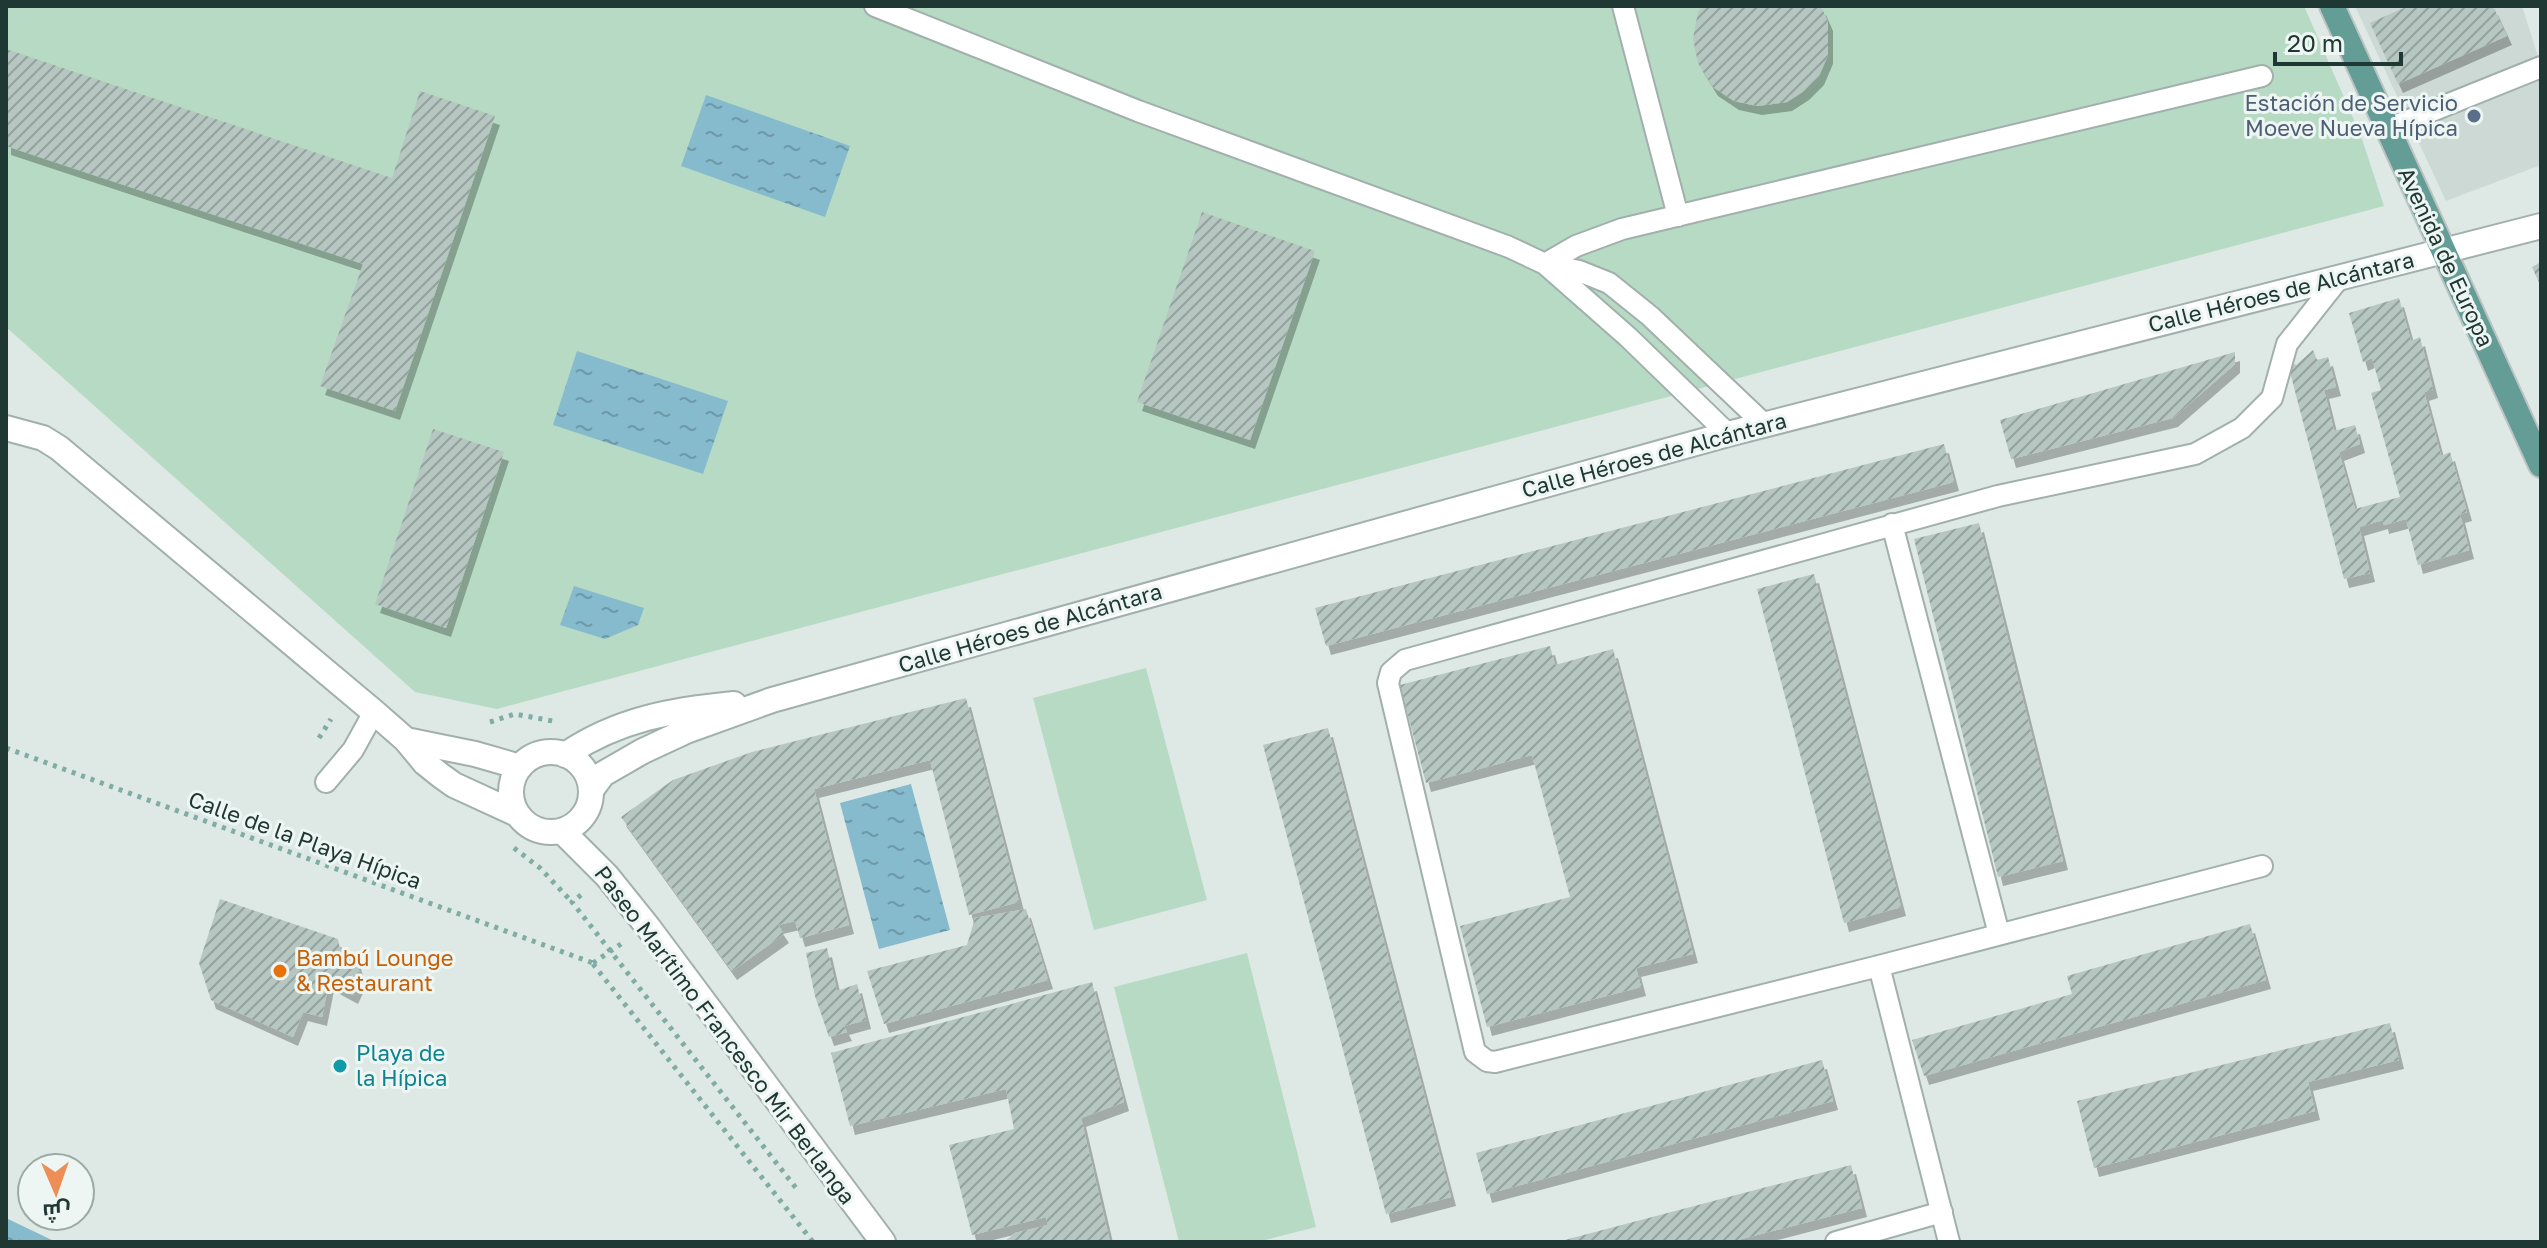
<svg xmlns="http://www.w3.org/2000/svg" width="2547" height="1248" viewBox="0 0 2547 1248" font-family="'Golos Text',Cairo,sans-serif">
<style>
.built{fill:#ccd9d4}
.grass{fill:#b7dac4}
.water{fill:url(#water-ripples)}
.building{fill:url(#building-hatch);filter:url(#shadow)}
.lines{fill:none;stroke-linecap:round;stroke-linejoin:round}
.lane-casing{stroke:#a1b0ac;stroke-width:24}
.street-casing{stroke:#a1b0ac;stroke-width:28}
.primary-casing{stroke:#bcc3c2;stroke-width:28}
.path{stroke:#7faca3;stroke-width:5;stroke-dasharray:4 6;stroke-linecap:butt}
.lane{stroke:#fff;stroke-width:20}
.street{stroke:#fff;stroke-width:24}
.primary{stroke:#639d95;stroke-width:24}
.service-dot{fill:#5c6f8a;stroke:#eef6f3;stroke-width:3}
.food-dot{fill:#e8710a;stroke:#eef6f3;stroke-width:3}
.culture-dot{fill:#0f9aa8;stroke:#eef6f3;stroke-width:3}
.labels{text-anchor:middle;stroke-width:6;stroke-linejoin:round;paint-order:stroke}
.service-label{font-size:22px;fill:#4e5e75;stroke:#eef6f3;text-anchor:end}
.street-label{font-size:22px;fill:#203834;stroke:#eef6f3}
.food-label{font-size:22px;fill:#c56008;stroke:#eef6f3;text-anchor:start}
.culture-label{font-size:22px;fill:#0d838f;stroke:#eef6f3;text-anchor:start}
</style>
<defs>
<pattern id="water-ripples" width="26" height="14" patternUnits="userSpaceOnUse" patternTransform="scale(2)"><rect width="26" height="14" fill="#86bacd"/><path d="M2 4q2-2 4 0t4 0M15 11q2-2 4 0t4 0" fill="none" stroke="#6d98a7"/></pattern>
<pattern id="building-hatch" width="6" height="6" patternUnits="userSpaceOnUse" patternTransform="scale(2)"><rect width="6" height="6" fill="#b6c6c1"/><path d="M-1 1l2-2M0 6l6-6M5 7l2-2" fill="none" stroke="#94a29e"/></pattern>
<filter id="shadow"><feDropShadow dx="5" dy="9" stdDeviation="0" flood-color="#0004"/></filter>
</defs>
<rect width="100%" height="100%" fill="#dee9e5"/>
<path class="built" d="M2355,6H2522L2541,66V165L2446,201Z"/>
<path class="grass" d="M6,6H2304L2361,136L2384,206L497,709L415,692L6,327Z
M1146,668L1207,900L1094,930L1033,698Z
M1247,953L1316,1227L1257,1242H1179L1114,987Z"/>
<path class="water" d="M706,95L850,146L825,217L681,166Z
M577,351L728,401L703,474L553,425Z
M574,586L644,608L638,625L605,639L560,625Z
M911,784L950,930L879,949L840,803Z
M6,1218L56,1242H6Z"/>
<path class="building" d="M1702,6H1821L1828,22V55L1819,76L1804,91L1787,102L1757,106L1734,101L1713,87L1698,63L1693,39L1698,12Z
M2408,6H2493L2507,36L2398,84L2370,23Z
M6,49L392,178L420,91L495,116L395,411L320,386L363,264L6,146Z
M1202,212L1315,251L1250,440L1137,402Z
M2541,262V287L2532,267Z
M2399,298L2411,341L2420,337L2433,389L2424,392L2441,456L2450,452L2467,512L2460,514L2469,550L2418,565L2406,519L2384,525L2383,520L2359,527L2370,573L2344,579L2291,376L2286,366L2292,363L2296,365L2313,350L2317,360L2328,357L2336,387L2324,390L2334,431L2355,425L2360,444L2339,452L2355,509L2400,497L2371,393L2381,390L2372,358L2363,362L2349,313Z
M2235,352V364L2173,418L2011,459L2000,420Z
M433,429L504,452L446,628L375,604Z
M1944,444L1954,482L1326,646L1315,608Z
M1979,523L2063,861L1998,877L1914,539Z
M1814,574L1901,907L1844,923L1757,589Z
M1550,646L1555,665L1613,649L1693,954L1636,968L1641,987L1487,1027L1460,926L1570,897L1532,755L1426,783L1400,685Z
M966,698L1019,902L969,915L930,760L814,789L849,925L800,938L795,921L778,925L784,934L732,971L621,817L673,780L752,752Z
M1328,728L1451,1197L1386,1214L1263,745Z
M220,899L338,939L340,949L355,956L361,978L353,995L329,982L322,1017L303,1012L293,1037L211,1000L199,963Z
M1026,909L1048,980L884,1024L867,971L967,945L975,918Z
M2250,924L2266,980L1924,1076L1912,1040L2072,994L2067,976Z
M827,948L837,991L857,984L866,1020L844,1026L847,1032L829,1037L815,996L806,953Z
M1092,982L1124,1102L1081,1118L1110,1242H1004L1015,1233L1048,1225L1046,1217L972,1235L949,1145L1014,1129L1006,1089L850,1126L831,1053Z
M2390,1023L2399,1060L2308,1082L2315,1111L2094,1168L2077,1101Z
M1822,1060L1833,1101L1487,1194L1476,1153Z
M1851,1165L1862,1208L1730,1242H1557Z"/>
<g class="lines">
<defs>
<path id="lane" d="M875,6L1138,111L1509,247L1545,264L1579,271L1609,283L1650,316L1765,425
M1623,6L1678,216
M2387,129L2541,67
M1545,264L1576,246L1622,229L2262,76
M1545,264L1628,337L1728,434
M1892,524L1999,934
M326,782L353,750L374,712
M2262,866L1879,966L1495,1062L1487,1061L1475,1052L1388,683L1391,672L1405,660L1998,496L2195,454L2242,428L2272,398L2287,344L2340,277
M1879,966L1949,1242
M1836,1242L1942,1212"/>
<path id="street" d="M6,428L43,438L59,448L374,712L406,740L425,763L440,775L454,785L517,814
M406,740L475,754L520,767
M511 792a40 40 0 1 1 80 0a40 40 0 1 1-80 0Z
M565,755C618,719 672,710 734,704
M591,790L603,774L643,751L686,731L772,700L1728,434L2541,226
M562,831L607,876L648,927L883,1242"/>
<path id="primary" d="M2332,6L2541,465"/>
</defs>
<use href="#lane" class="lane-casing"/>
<use href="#street" class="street-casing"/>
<use href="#primary" class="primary-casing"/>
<path class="path" d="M490,722L515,714L558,722
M319,738L331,719
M6,748L593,963
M514,848L540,868L572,902
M581,895L572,902L796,1188
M593,963L621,944
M593,964L813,1242"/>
<use href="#lane" class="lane"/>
<use href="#street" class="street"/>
<use href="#primary" class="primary"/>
</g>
<circle class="service-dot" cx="2474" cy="116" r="8"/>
<circle class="food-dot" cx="280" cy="971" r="8"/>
<circle class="culture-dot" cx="340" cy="1066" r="8"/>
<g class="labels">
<g class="service-label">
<text x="2458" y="111">Estación de Servicio<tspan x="2458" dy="25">Moeve Nueva Hípica</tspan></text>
</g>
<g class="street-label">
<text transform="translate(2446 257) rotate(65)" y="8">Avenida de Europa</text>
<text transform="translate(2281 292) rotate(-14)" y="8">Calle Héroes de Alcántara</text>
<text transform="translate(1654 455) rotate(-15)" y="8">Calle Héroes de Alcántara</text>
<text transform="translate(1030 628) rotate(-16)" y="8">Calle Héroes de Alcántara</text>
<text transform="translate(305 840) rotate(20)" y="8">Calle de la Playa Hípica</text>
<text transform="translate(725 1035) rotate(53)" y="8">Paseo Marítimo Francesco Mir Berlanga</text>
</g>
<g class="food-label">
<text x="296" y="966">Bambú Lounge<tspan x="296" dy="25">&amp; Restaurant</tspan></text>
</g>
<g class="culture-label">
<text x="356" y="1061">Playa de<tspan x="356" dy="25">la Hípica</tspan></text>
</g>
</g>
<rect width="2547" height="1248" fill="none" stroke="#203834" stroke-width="16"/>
<g transform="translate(56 1192) rotate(178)"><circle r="38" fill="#eef6f3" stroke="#9caaa7" stroke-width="2"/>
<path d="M0-6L14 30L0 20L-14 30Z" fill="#ed8e57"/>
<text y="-12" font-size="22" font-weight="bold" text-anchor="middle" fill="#203834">ش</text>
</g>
<path d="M2275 52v12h126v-12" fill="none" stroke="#203834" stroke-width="4"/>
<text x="2287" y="52" font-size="24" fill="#203834" stroke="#eef6f3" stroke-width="6" paint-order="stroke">20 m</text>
</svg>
